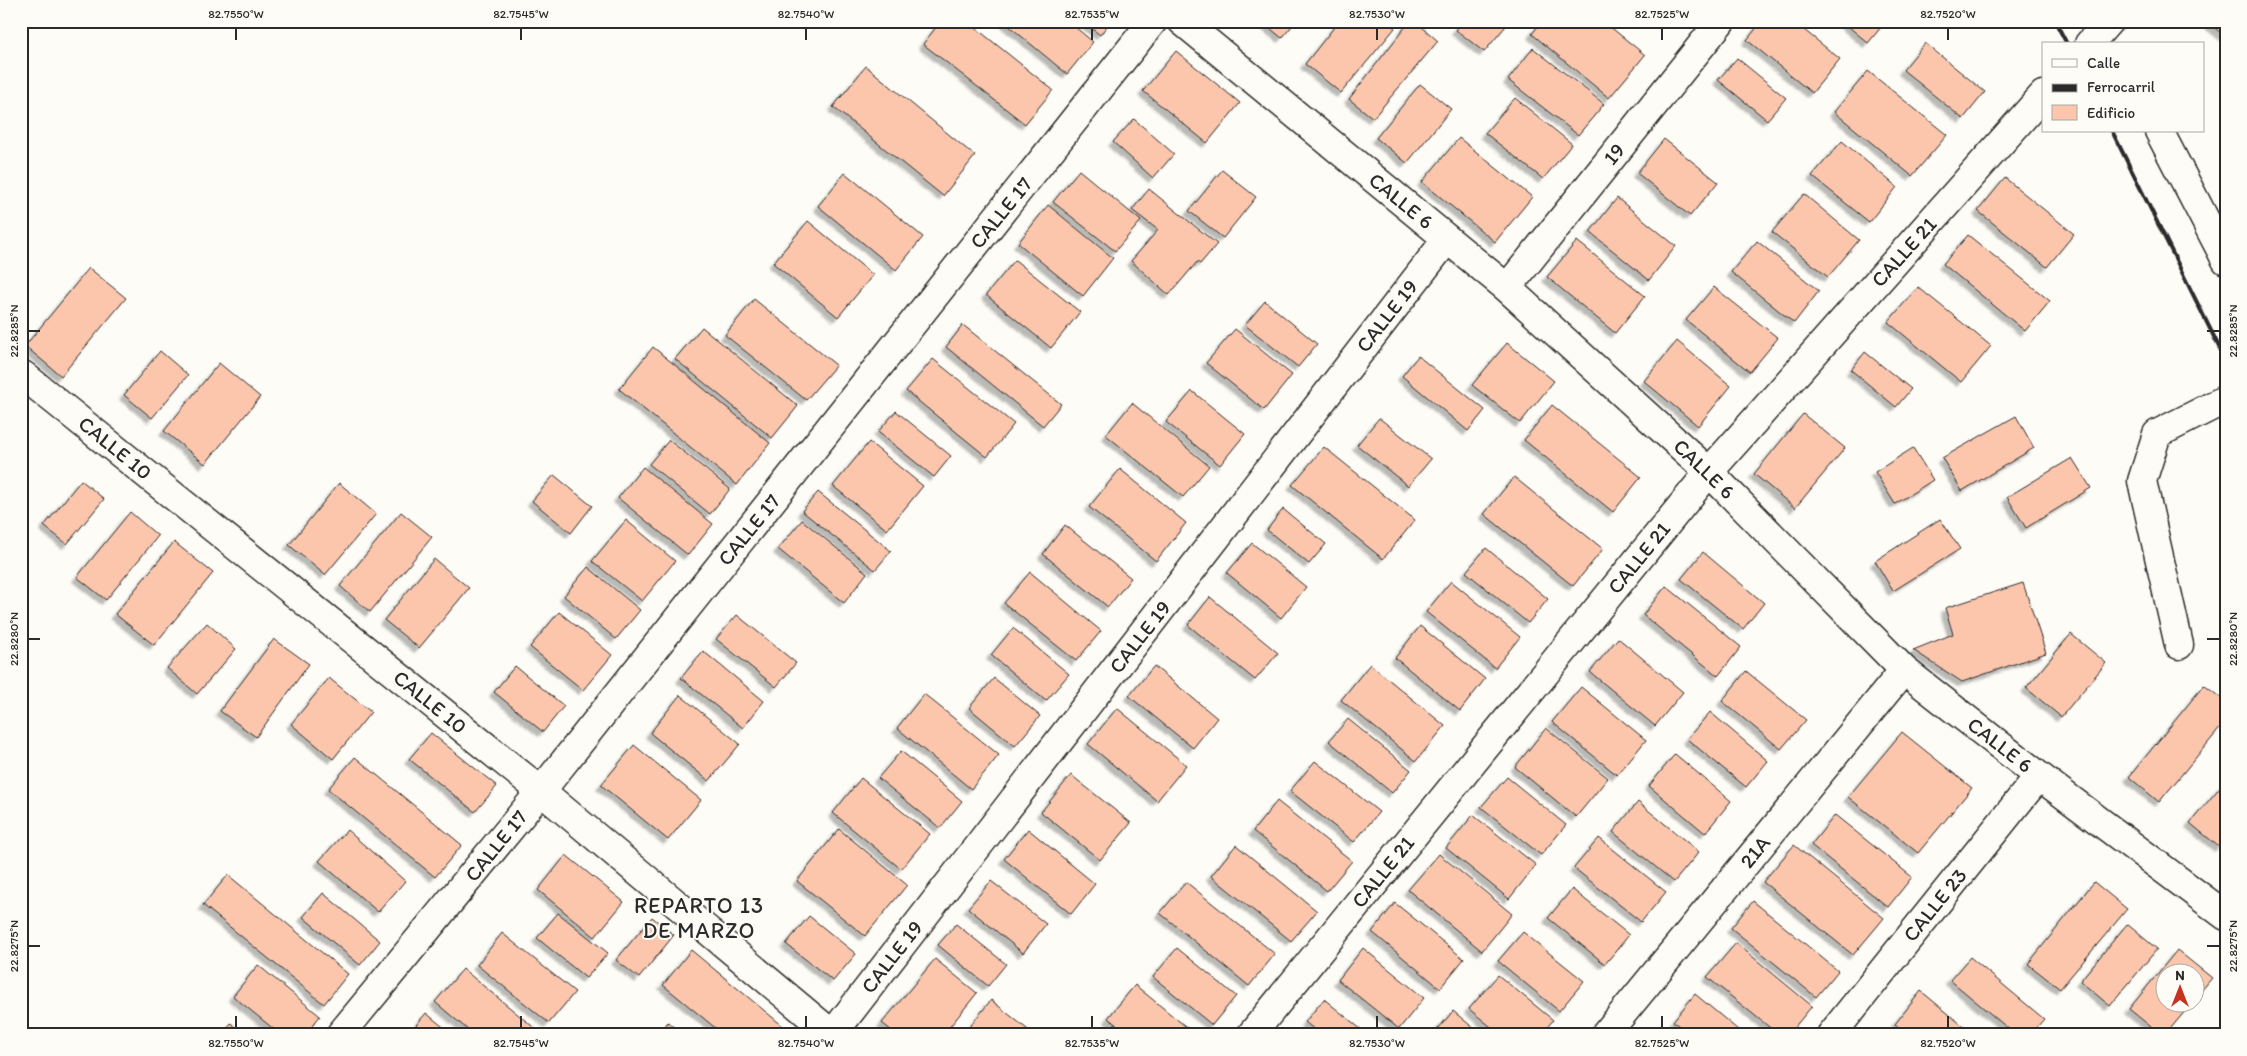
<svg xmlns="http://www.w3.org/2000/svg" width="2247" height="1056" viewBox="0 0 2247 1056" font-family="Itim,sans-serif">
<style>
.building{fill:#fcc6ad;stroke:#2b2b2b;filter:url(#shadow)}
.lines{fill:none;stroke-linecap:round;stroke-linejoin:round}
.minor-casing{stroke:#2b2b2b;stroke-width:31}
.minor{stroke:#fdfcf7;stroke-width:28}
.rail{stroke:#2b2b2b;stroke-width:4}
.ticks{fill:none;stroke:#2b2b2b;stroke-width:2}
.labels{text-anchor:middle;stroke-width:4;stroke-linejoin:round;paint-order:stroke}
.street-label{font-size:21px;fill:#2b2b2b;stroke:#fdfcf7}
.neighbourhood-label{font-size:22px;letter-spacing:1px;fill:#2b2b2b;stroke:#fdfcf7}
.neatline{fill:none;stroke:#2b2b2b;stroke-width:2}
.ticks-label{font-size:12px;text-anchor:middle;fill:#2b2b2b}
</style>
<defs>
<filter id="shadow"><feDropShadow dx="-4.5" dy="4.5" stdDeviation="1" flood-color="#0004"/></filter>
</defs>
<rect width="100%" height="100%" fill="#fdfcf7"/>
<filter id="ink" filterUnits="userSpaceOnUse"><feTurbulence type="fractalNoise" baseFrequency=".02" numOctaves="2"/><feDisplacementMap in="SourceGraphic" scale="10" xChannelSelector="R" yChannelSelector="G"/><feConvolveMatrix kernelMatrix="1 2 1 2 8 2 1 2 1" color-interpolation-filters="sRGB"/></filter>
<g filter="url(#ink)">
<path class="building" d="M941,21H967L1053,90L1025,124L923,44Z
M1003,21H1068L1093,42L1067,74Z
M1083,21H1111L1100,35Z
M1261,21H1296L1282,38Z
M1339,21H1386L1395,28L1341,93L1305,64Z
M1410,21H1415L1438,41L1373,118L1349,99Z
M1463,21H1510L1484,52L1456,30Z
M1542,21H1603L1645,55L1609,98L1532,34Z
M1762,21H1793L1840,59L1812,93L1747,40Z
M1842,21H1886L1868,43Z
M2206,21H2226V37Z
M1925,43L1985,92L1963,119L1903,70Z
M1533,48L1604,104L1578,135L1508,80Z
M1176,51L1240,103L1207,143L1143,91Z
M1737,58L1786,98L1767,120L1718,80Z
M866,66L975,156L943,196L833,107Z
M1868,71L1947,135L1912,176L1834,112Z
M1420,84L1451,109L1407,163L1376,138Z
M1515,98L1572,144L1543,179L1485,133Z
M1134,119L1174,154L1153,178L1113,142Z
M1459,138L1532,197L1495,242L1422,182Z
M1664,139L1718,182L1690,216L1637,173Z
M1842,141L1897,187L1869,222L1812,176Z
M1079,170L1141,221L1115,251L1053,202Z
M1222,170L1256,197L1223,238L1189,211Z
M845,173L923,237L896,270L818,206Z
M2005,178L2074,234L2047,267L1978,211Z
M1149,189L1217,244L1200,264L1197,262L1169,295L1131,261L1158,230L1132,210Z
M1804,194L1859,240L1828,277L1772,232Z
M1617,198L1676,246L1649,280L1590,232Z
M1048,205L1113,258L1083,296L1018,243Z
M808,221L873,275L838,317L773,263Z
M1968,235L2050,301L2025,331L1943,264Z
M1577,241L1645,296L1615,333L1547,277Z
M1757,241L1819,291L1794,323L1731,272Z
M1015,260L1080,312L1051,348L986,295Z
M89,268L126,298L61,376L25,346Z
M1714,287L1778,338L1750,372L1686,320Z
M1918,287L1991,346L1961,382L1888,322Z
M754,299L836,365L806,400L725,335Z
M1265,301L1317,344L1298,367L1245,325Z
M963,325L1061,404L1043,426L946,347Z
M702,327L798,406L772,438L675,359Z
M1235,329L1292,375L1264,410L1206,363Z
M1677,341L1731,386L1698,426L1644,381Z
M1507,343L1554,381L1520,423L1472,385Z
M653,347L770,443L737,485L619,389Z
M160,351L188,375L152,418L124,395Z
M1865,352L1911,389L1896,407L1851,370Z
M1418,356L1485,410L1468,431L1402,376Z
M933,359L1014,424L987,457L906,391Z
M219,363L260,397L205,464L164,431Z
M1192,391L1245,434L1220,465L1166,422Z
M1132,403L1209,466L1183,497L1106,435Z
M1552,405L1641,477L1613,512L1524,440Z
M896,411L951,456L934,477L878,432Z
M1803,414L1845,448L1795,508L1754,474Z
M2016,416L2034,448L1962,491L1942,458Z
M1379,418L1431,459L1408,486L1357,445Z
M669,440L730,489L710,514L649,464Z
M869,442L923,486L887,530L833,486Z
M1324,447L1415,520L1383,559L1292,485Z
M1913,448L1933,480L1895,504L1875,472Z
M2072,458L2091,488L2026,528L2007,497Z
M643,467L713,524L688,555L618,498Z
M1120,469L1186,523L1156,561L1089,507Z
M554,475L592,506L571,533L532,501Z
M1514,477L1603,549L1573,586L1484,514Z
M81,480L104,499L67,544L44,526Z
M339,483L376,514L325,575L289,545Z
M818,492L891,551L875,570L802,511Z
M1283,509L1326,544L1309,564L1267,530Z
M130,512L158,536L106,600L77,577Z
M401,512L432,537L370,612L340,586Z
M1940,519L1960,549L1893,591L1875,561Z
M626,520L675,561L642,601L592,561Z
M802,520L867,573L844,603L778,549Z
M1065,525L1131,578L1108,607L1043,554Z
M174,542L213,573L154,645L115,614Z
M1252,543L1306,587L1281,618L1227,573Z
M1486,548L1548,599L1528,623L1466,572Z
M1703,552L1764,603L1743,629L1681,579Z
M434,559L469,588L419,648L384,620Z
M588,567L640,610L616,639L564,596Z
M1030,572L1101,631L1076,661L1004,603Z
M1451,581L1520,637L1495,668L1426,612Z
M2023,583L2046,653L1962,682L1913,650L1953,634L1945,608Z
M1666,586L1741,647L1718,676L1643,615Z
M1210,597L1278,653L1255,680L1188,625Z
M559,612L612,655L583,690L530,647Z
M737,615L796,663L776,687L716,639Z
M207,623L236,649L197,694L167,668Z
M1420,626L1485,679L1460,711L1395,658Z
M1013,628L1069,674L1046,701L991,655Z
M2071,634L2106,663L2061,717L2026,688Z
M1618,638L1683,692L1655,726L1590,672Z
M274,639L309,664L256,737L220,711Z
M703,651L764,701L743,728L681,678Z
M1370,664L1445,726L1416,761L1341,700Z
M515,666L564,706L543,732L494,692Z
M1154,666L1217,718L1193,748L1129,696Z
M1746,671L1806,720L1781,749L1722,701Z
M329,678L371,712L333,759L291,724Z
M994,678L1040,716L1015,746L969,708Z
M2204,685L2226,702V721L2159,802L2129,777Z
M1581,687L1646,740L1617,775L1552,722Z
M924,694L999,755L971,789L897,728Z
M680,695L740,744L709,781L650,733Z
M1117,708L1186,765L1157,801L1088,744Z
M1710,712L1768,761L1746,787L1687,739Z
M1348,719L1411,770L1392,793L1329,741Z
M1546,728L1608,778L1576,817L1515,767Z
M1902,732L1972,788L1918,853L1848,797Z
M431,733L497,786L475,812L409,759Z
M634,745L701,800L668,840L601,785Z
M901,751L962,801L940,828L878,778Z
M1675,754L1731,801L1705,833L1649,786Z
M355,757L462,845L435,877L328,789Z
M1315,761L1379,812L1354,842L1290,791Z
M1071,775L1131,823L1100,860L1041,812Z
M1507,777L1566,825L1541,855L1481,807Z
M861,778L930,834L901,869L833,813Z
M2226,780V839L2219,847L2190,823Z
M1277,801L1352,861L1327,891L1253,831Z
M1638,802L1699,852L1674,882L1613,832Z
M1473,815L1536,865L1509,899L1446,848Z
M1835,815L1912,877L1888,907L1811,845Z
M839,829L907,885L865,936L797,881Z
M1028,829L1095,884L1071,914L1004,859Z
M347,830L405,881L378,912L319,861Z
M1599,838L1666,892L1641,922L1574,868Z
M1236,845L1317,911L1291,941L1211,876Z
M1794,845L1884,918L1853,955L1763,882Z
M1439,854L1512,914L1482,951L1408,890Z
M566,855L624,902L595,937L538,890Z
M228,875L348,974L324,1004L203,905Z
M991,881L1046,924L1023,953L968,908Z
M1186,882L1275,954L1249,986L1160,913Z
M2094,882L2127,909L2060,989L2028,964Z
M1572,889L1629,935L1605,964L1548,918Z
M323,893L380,941L360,965L303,917Z
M1753,901L1838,971L1816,997L1731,928Z
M1395,903L1464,959L1440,988L1372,932Z
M558,913L608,953L586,978L537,938Z
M809,916L856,954L833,981L786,944Z
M652,917L674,935L639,978L616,960Z
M956,924L1006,964L988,986L938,945Z
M2127,924L2157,949L2110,1006L2080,981Z
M1523,932L1584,981L1559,1011L1498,961Z
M502,933L575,992L549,1023L477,965Z
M1736,943L1812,1006L1788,1035H1779L1707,977Z
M1177,948L1236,996L1212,1025L1153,977Z
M1363,948L1424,998L1399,1029L1338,980Z
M691,950L789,1031L786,1035H724L663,985Z
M2177,950L2212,978L2194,999V974H2164V1004H2191L2165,1035H2161L2129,1009Z
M1970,957L2044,1019L2030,1035H2016L1950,980Z
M935,959L977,993L943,1035H897L882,1023Z
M258,965L320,1016L305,1035H281L233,996Z
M463,969L543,1035H474L435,1002Z
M1498,975L1553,1020L1541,1035H1501L1469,1009Z
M1135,985L1196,1035H1129L1108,1018Z
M1921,991L1974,1035H1908L1895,1024Z
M1695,994L1744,1035H1690L1673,1021Z
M1324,999L1368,1035H1321L1305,1022Z
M991,1000L1032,1033L1030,1035H963Z
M1453,1011L1482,1035H1433Z
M426,1013L453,1035H408Z
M668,1022L683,1035H657Z
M231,1023L244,1035H221Z"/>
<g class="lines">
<defs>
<path id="minor" d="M1182,21L1507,288L1709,472L1904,670L2039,776L2226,916
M2089,44L2109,21
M2159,131L2226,260
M1507,288L1721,21
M23,375L541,791L833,1035
M2179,645L2142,481L2157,434L2226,399
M340,1035L541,791L1153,21
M832,1035L1447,239
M1251,1035L1709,472L2043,95
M1605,1035L1904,670
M1831,1035L2039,776"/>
</defs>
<use href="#minor" class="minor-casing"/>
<use href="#minor" class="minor"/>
<path class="rail" d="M2055,21L2067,44
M2112,131L2226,361"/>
</g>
</g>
<path class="ticks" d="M236,28V40M521,28V40M806,28V40M1092,28V40M1377,28V40M1662,28V40M1948,28V40M28,331H40M2207,331H2220M28,639H40M2207,639H2220M28,946H40M2207,946H2220M236,1016V1028M521,1016V1028M806,1016V1028M1092,1016V1028M1377,1016V1028M1662,1016V1028M1948,1016V1028"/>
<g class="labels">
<g class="street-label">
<text transform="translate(1614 154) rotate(-51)" y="7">19</text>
<text transform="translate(1401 201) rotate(39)" y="7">CALLE 6</text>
<text transform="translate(1001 213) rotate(-51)" y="7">CALLE 17</text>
<text transform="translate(1904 252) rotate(-48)" y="7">CALLE 21</text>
<text transform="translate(1387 316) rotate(-52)" y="7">CALLE 19</text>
<text transform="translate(115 448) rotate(39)" y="7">CALLE 10</text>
<text transform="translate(1704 469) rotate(44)" y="7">CALLE 6</text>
<text transform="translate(749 530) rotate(-51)" y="7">CALLE 17</text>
<text transform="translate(1639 558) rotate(-51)" y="7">CALLE 21</text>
<text transform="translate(1140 637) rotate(-52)" y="7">CALLE 19</text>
<text transform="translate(430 702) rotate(39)" y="7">CALLE 10</text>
<text transform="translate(2000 745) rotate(38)" y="7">CALLE 6</text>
<text transform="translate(496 846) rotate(-51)" y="7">CALLE 17</text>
<text transform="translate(1755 852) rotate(-51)" y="7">21A</text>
<text transform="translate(1383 872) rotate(-51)" y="7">CALLE 21</text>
<text transform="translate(1935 905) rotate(-51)" y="7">CALLE 23</text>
<text transform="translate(892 957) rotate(-52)" y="7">CALLE 19</text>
</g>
<g class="neighbourhood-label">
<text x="699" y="913">REPARTO 13<tspan x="699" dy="25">DE MARZO</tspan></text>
</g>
</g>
<rect width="2247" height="1056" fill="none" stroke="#fdfcf7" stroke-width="55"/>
<rect x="2042" y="42" width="162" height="90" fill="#fdfcf7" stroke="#a9a8a5"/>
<rect x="2052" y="59" width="25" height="8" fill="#fdfcf7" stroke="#a9a8a5"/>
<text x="2087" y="68" font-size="15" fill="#2b2b2b">Calle</text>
<rect x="2052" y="84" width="25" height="8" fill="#2b2b2b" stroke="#a9a8a5"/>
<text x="2087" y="92" font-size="15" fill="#2b2b2b">Ferrocarril</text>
<rect x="2052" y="105" width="25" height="15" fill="#fcc6ad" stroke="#a9a8a5"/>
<text x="2087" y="118" font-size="15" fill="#2b2b2b">Edificio</text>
<g transform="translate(2180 988)"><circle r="24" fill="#fdfcf7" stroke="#a9a8a5"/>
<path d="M0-4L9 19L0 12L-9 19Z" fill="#c8321e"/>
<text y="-8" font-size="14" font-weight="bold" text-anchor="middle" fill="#2b2b2b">N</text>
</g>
<rect x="28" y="28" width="2192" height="1000" class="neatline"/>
<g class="ticks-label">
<text x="236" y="18">82.7550°W</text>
<text x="521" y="18">82.7545°W</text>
<text x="806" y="18">82.7540°W</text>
<text x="1092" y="18">82.7535°W</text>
<text x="1377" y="18">82.7530°W</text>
<text x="1662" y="18">82.7525°W</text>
<text x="1948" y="18">82.7520°W</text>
<text transform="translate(14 331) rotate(-90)" y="4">22.8285°N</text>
<text transform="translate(2233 331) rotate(-90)" y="4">22.8285°N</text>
<text transform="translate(14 639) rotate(-90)" y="4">22.8280°N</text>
<text transform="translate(2233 639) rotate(-90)" y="4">22.8280°N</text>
<text transform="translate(14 946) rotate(-90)" y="4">22.8275°N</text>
<text transform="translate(2233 946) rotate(-90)" y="4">22.8275°N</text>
<text x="236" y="1047">82.7550°W</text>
<text x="521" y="1047">82.7545°W</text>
<text x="806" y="1047">82.7540°W</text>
<text x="1092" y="1047">82.7535°W</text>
<text x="1377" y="1047">82.7530°W</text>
<text x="1662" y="1047">82.7525°W</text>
<text x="1948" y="1047">82.7520°W</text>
</g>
</svg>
